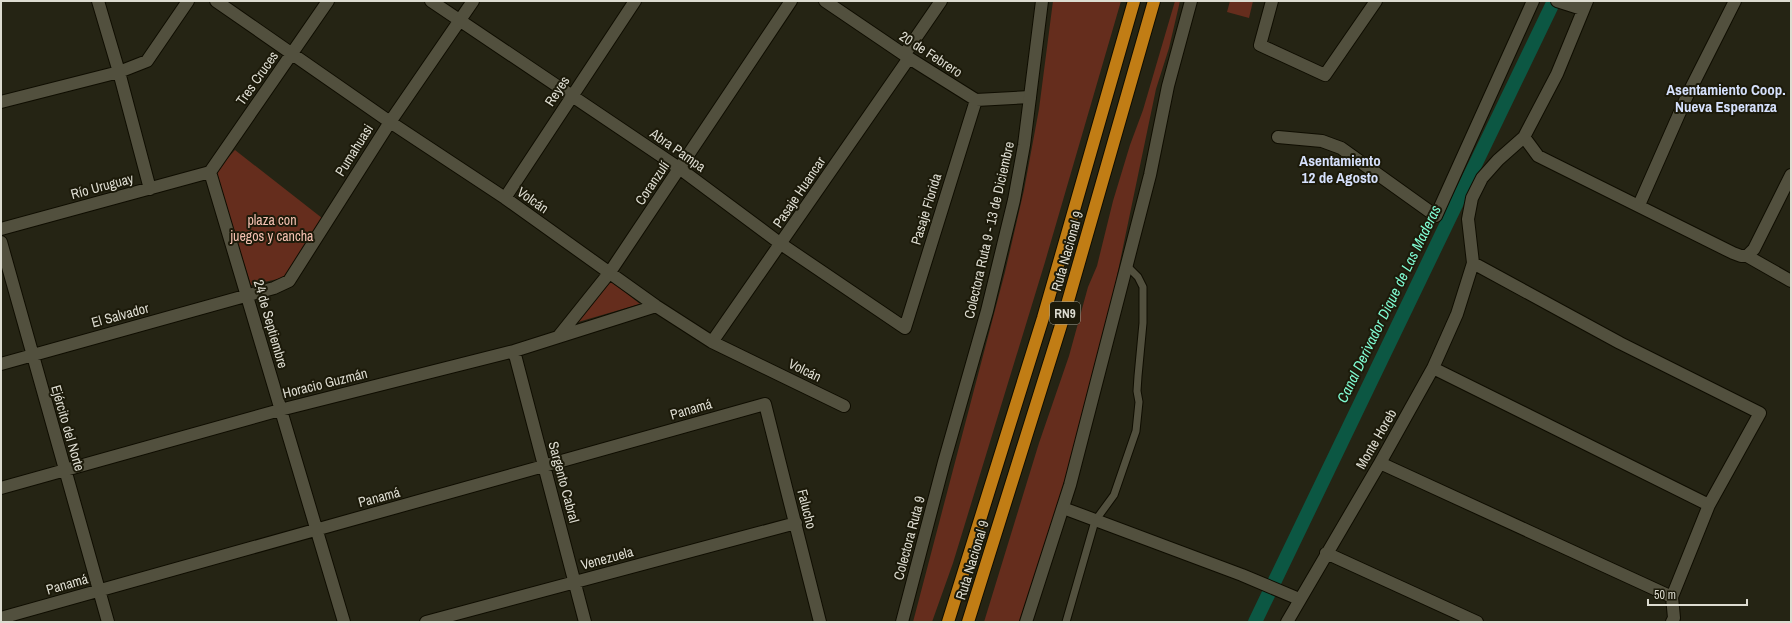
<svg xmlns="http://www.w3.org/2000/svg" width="1792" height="623" viewBox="0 0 1792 623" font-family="'Archivo Narrow',sans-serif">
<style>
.green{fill:#652d1d}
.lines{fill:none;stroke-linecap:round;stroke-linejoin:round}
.canal{stroke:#0c5743;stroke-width:14}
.lane-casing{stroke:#0f0d01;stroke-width:9}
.street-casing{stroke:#0f0d01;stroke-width:14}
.secondary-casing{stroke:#0f0d01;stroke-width:14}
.highway-casing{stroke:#0f0d01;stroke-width:14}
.lane{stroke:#52503e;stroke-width:7}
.street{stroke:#52503e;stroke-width:12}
.secondary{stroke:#52503e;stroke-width:12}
.highway{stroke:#c17d15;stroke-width:12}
.labels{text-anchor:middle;stroke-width:4;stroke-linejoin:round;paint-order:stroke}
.shield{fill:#1c1a0a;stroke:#a3a295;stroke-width:1}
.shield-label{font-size:13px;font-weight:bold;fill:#dddcd1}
.street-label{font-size:14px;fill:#dddcd1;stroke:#1c1a0a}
.park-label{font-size:14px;fill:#f4c0b1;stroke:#1c1a0a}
.neighbourhood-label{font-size:15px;font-weight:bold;fill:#d6e1fd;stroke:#1c1a0a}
.water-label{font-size:15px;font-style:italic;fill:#7ffbd2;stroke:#1c1a0a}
</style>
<rect width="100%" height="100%" fill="#252414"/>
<path class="green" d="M1053,1H1121L1045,262L953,563L932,622H913L1005,272L1024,190L1039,109Z
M1175,1H1180L1169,48L1156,89L1103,343L1078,441L1022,622H984L1039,443L1069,356L1088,287L1097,266L1113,201L1130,145L1143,110Z
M1230,1H1253L1249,18L1227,12Z
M235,150L322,218L287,277L251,285L215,172Z
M611,281L640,304L578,322Z"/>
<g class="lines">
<path class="canal" d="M1255,622L1554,1"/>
<defs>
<path id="lane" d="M1066,622L1095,521L1114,495L1136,431L1139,402L1137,391L1138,376L1143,323V287L1138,277L1126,265"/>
<path id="street" d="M98,1L119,72L150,189
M216,1L390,122L505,198L656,306L712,342L844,406
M431,1L679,168L781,244L905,328L976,100
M825,1L909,58L976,100L1030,97
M1272,1L1260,45L1325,75L1376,1
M1557,1L1582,9
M904,55L941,1
M1,102L119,72L147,61L188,1
M1278,137L1322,141L1341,148L1436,216L1533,1
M1524,137L1538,156L1733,253L1741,256H1747L1791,281
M210,172L344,622
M210,172L328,1
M505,198L635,1
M1639,205L1687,96L1735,1
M1,229L210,172
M1,242L108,622
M1747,256L1754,249L1791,175
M1473,263L1620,343L1760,413L1709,505L1672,597L1674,618L1672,622
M558,337L610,272L791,1
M712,342L909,58
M514,351L585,622
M1,364L274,288L289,281L390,122L473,1
M1433,368L1709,505
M1380,463L1672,597
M1,488L280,410L514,351L656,306
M1063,508L1242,575L1299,599
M1326,553L1477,622
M1,618L765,404L820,622
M426,622L796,523
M1287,622L1380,463L1433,368L1457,314L1473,263L1468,219L1472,198L1482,178L1498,160L1524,137L1557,74L1587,1"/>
<path id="secondary" d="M902,622L944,462L987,311L1014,200L1024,145L1042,1
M1026,622L1070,485L1150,175L1168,86L1191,1"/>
<path id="highway" d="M948,622L1043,318L1134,1
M968,622L1062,322L1154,1"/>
</defs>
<use href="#lane" class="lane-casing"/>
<use href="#street" class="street-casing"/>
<use href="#secondary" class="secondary-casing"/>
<use href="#highway" class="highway-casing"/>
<use href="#lane" class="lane"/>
<use href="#street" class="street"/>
<use href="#secondary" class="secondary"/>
<use href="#highway" class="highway"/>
</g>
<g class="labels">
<rect class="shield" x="1050" y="302" width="30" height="22" rx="3"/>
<g class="shield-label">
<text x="1065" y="318">RN9</text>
</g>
<g class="street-label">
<text transform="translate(931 54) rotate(33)" y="5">20 de Febrero</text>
<text transform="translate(257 78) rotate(-55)" y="5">Tres Cruces</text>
<text transform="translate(557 91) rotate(-57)" y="5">Reyes</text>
<text transform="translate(354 150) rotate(-58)" y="5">Pumahuasi</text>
<text transform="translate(678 150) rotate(35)" y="5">Abra Pampa</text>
<text transform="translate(652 183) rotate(-56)" y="5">Coranzulí</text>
<text transform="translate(102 186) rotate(-15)" y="5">Río Uruguay</text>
<text transform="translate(799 192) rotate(-56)" y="5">Pasaje Huancar</text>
<text transform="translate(533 200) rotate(35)" y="5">Volcán</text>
<text transform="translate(926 209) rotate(-73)" y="5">Pasaje Florida</text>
<text transform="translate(989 230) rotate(-77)" y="5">Colectora Ruta 9 - 13 de Diciembre</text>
<text transform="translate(1067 251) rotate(-74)" y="5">Ruta Nacional 9</text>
<text transform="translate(120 315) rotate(-15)" y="5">El Salvador</text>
<text transform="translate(271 324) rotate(74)" y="5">24 de Septiembre</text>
<text transform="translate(805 370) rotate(26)" y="5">Volcán</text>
<text transform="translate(325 383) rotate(-14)" y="5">Horacio Guzmán</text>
<text transform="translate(691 409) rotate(-16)" y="5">Panamá</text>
<text transform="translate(68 428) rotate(74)" y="5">Ejército del Norte</text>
<text transform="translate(1376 439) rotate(-60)" y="5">Monte Horeb</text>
<text transform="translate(564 482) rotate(75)" y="5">Sargento Cabral</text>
<text transform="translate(379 497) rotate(-15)" y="5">Panamá</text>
<text transform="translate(807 509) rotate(76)" y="5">Falucho</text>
<text transform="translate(909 538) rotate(-75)" y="5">Colectora Ruta 9</text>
<text transform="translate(607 558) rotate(-15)" y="5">Venezuela</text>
<text transform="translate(972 560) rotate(-73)" y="5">Ruta Nacional 9</text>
<text transform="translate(67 584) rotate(-16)" y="5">Panamá</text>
</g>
<g class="park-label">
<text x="272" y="225">plaza con<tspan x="272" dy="16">juegos y cancha</tspan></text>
</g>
<g class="neighbourhood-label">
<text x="1726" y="95">Asentamiento Coop.<tspan x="1726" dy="17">Nueva Esperanza</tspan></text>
<text x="1340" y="166">Asentamiento<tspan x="1340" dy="17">12 de Agosto</tspan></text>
</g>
<g class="water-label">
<text transform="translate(1389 304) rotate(-64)" y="5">Canal Derivador Dique de Las Maderas</text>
</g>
</g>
<rect width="1792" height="623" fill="none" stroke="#dddcd1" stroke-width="4"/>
<path d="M1648 599v6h99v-6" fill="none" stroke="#dddcd1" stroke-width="2"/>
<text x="1654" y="599" font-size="12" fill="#dddcd1" stroke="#1c1a0a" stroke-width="3" paint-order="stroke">50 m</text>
</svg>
